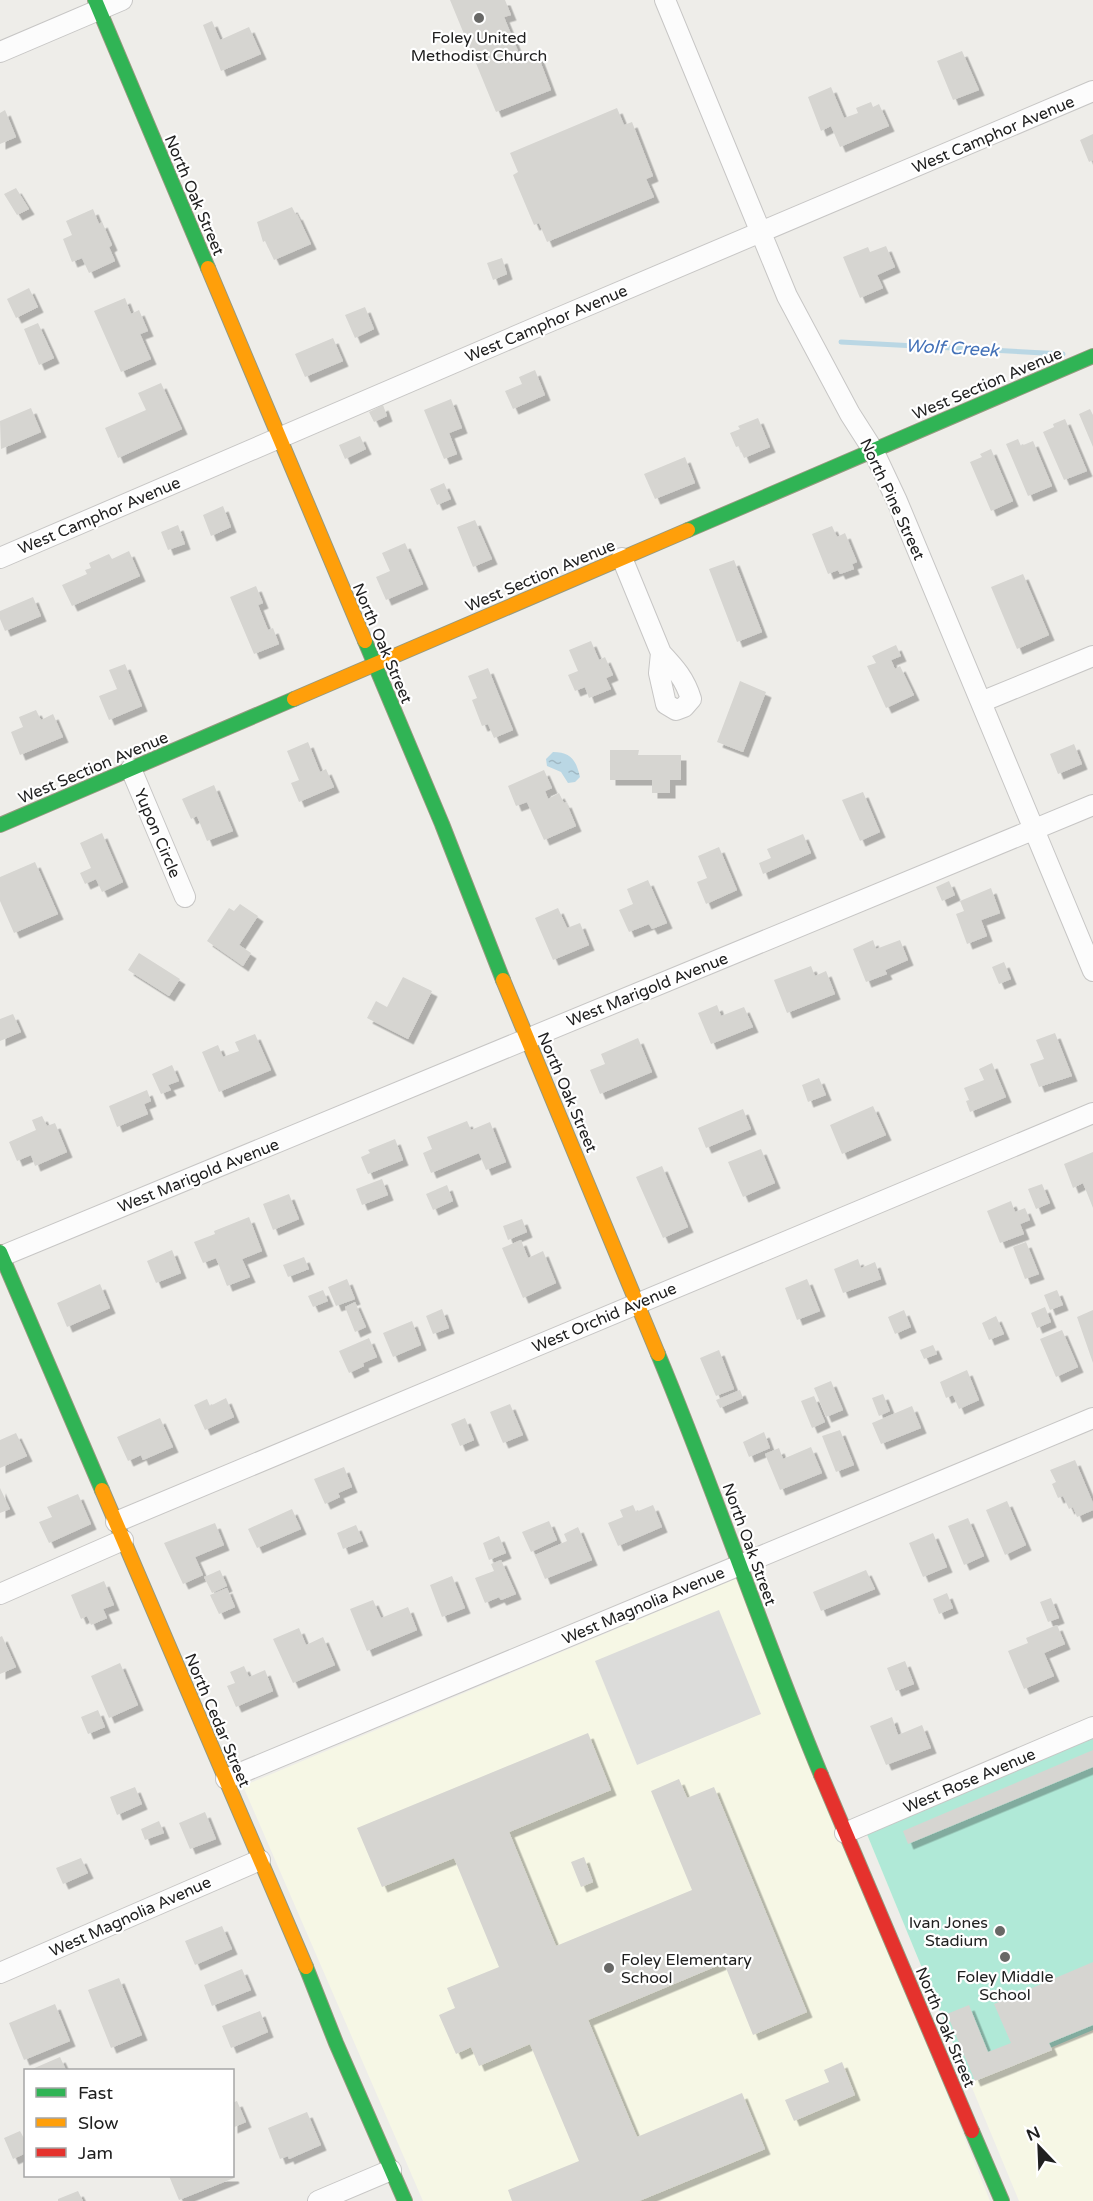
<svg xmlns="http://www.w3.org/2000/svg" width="1093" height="2201" viewBox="0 0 1093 2201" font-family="'Varela Round',sans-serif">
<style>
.education{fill:#f6f7e5}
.religious{fill:#dcdcda}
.pitch{fill:#b0e9d7}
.water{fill:url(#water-ripples)}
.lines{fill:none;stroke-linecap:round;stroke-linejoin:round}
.stream{stroke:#bad7e4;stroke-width:5}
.building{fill:#d6d5d1;filter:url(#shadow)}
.street-casing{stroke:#c7c6c5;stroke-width:22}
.fast-casing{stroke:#95997f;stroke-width:16}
.slow-casing{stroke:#95997f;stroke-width:16}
.jam-casing{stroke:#95997f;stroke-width:16}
.street{stroke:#fcfcfc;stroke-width:20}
.fast{stroke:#30b455;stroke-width:14}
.slow{stroke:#ff9f0a;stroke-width:14}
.jam{stroke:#e5322d;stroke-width:14}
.poi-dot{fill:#686866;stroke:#fff;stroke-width:2}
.labels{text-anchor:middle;stroke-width:4.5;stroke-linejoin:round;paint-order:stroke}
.poi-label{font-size:16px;fill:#202020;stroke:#fff}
.street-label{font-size:16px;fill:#202020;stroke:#fff}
.water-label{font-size:18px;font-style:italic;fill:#4472b8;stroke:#fff}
</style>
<defs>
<pattern id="water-ripples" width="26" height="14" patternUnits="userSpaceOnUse" patternTransform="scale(1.5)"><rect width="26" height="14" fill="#bad7e4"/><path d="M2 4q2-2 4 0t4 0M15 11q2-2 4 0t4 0" fill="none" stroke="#a0b8c3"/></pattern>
<filter id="shadow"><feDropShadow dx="5.5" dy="5.5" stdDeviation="0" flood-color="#0004"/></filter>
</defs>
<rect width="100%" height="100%" fill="#eeede9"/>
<path class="education" d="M740,1577L990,2201H423L243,1786Z
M1093,1737V2201H1019L866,1832Z"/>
<path class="religious" d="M719,1610L761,1714L637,1765L595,1661Z"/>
<path class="pitch" d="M1093,1737V2030L969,2082L866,1832Z"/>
<path class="water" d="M553,752C571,752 576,760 580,777L575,782L568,783L561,772L547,766L546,759Z"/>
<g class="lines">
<path class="stream" d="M841,342L1063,354"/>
</g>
<path class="building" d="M450,0H505L511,15L504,17L520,56L536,50L551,90L496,112Z
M212,21L220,40L249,27L261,54L221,71L203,25Z
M962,51L979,90L953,100L937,61Z
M831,87L844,118L858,113L856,108L871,102L873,107L879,104L889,126L840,147L831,126L821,131L808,97Z
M617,108L624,125L632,122L653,176L646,179L654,197L547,242L539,223L534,225L513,175L518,172L510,153Z
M5,110L16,137L0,144V113Z
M1093,134V160L1089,162L1080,140Z
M16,188L29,209L17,215L4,194Z
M292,207L296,215L297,214L311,244L274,260L265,241L263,242L257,222Z
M93,209L99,224L102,222L112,245L109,247L115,261L89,273L82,258L72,262L63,239L72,235L66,221Z
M886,246L895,267L877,275L883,288L860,298L843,257L868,247L870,252Z
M502,258L507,274L493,280L487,263Z
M29,288L38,307L16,318L7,299Z
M125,298L131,314L139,310L148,331L140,334L151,359L121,372L94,311Z
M365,307L374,329L355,338L345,315Z
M38,323L54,358L39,365L24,329Z
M333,338L343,361L305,377L295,354Z
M535,370L545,395L513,409L505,391L522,384L519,377Z
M161,383L182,429L118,458L105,428L146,410L138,393Z
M451,399L462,428L449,433L457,454L444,459L424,410Z
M383,405L387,416L374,422L369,412Z
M31,408L41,432L1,449L0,421Z
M1090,409L1093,415V447L1079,414Z
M758,418L770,447L744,458L739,446L736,447L730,433L740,429L738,426Z
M1065,419L1087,471L1064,480L1043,432L1054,427L1053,424Z
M360,436L366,449L345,459L339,445Z
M1018,439L1021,446L1033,441L1052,486L1028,496L1006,444Z
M991,449L1013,501L991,511L970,462L982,457L980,454Z
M685,457L695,483L655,499L644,474Z
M444,483L451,499L437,505L430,489Z
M223,506L231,527L211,536L203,515Z
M475,520L492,559L473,567L457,527Z
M178,525L185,544L168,550L161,532Z
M832,526L837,537L845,533L857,562L852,564L854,569L840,574L838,570L828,574L812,534Z
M405,543L423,584L386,600L376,577L390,571L382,553Z
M129,551L140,576L72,606L62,585L87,574L85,570L91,568L89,563L109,554L112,559Z
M734,560L762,632L737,642L709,569Z
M1023,574L1049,635L1017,649L991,587Z
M256,586L263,603L258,605L268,630L273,628L279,644L254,654L230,597Z
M33,597L41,616L5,631L0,619V611Z
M591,641L599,660L605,657L613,675L606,678L611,689L589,698L585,687L575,691L568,675L578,671L569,650Z
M896,645L901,656L891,660L895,669L900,666L914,695L886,708L867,666L876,663L872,656Z
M125,664L142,706L109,720L99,696L117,689L109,670Z
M488,668L513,730L494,738L488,724L482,726L472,700L477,698L468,676Z
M740,681L766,692L743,752L717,742Z
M36,710L41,720L53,714L63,737L20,755L11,732L23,727L19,717Z
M308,742L320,772L326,769L334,787L299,802L291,783L299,780L287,751Z
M1074,744L1082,764L1058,774L1050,754Z
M610,750H639L638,755H681V780H670V793H652V780H610Z
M544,770L552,788L545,791L548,799L559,793L564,803L566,802L576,826L544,840L527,802L516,806L508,786Z
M214,785L233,831L207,841L197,816L191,819L182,799Z
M863,792L880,832L860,841L842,800Z
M102,833L123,882L102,892L96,879L85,884L80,873L91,868L80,843Z
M803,834L811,853L763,874L759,863L771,858L767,849Z
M719,847L737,890L706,904L697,882L707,878L698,856Z
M35,862L58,914L14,933L0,901V877Z
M648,880L667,923L652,929L649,924L629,932L619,910L633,904L627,889Z
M949,881L955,895L942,901L936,887Z
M991,888L1000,913L981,920L987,936L967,944L956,914L964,911L960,901Z
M240,904L258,916L239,945L251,953L243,966L207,941L229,908L234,911Z
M558,908L567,928L580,923L589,945L553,960L535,918Z
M873,940L876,949L900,940L908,960L885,970L887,974L866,982L853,949Z
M139,953L180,979L169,996L128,970Z
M1004,962L1011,979L999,984L992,967Z
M811,966L815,976L826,971L835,994L787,1013L774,980Z
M403,977L432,991L408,1039L367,1018L376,1001L387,1007Z
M717,1005L721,1016L744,1007L753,1027L711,1044L698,1013Z
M13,1014L21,1032L0,1041V1019Z
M1055,1033L1072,1076L1039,1087L1030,1064L1044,1059L1036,1040Z
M255,1034L271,1070L219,1092L202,1052L218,1045L223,1057L239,1051L235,1042Z
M638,1038L652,1072L600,1094L590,1070L605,1064L601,1054Z
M992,1063L1006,1097L970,1112L966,1101L969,1100L964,1088L984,1080L979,1069Z
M172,1065L179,1081L168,1085L171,1090L161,1094L152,1074Z
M819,1078L826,1095L808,1102L802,1085Z
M147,1090L151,1101L144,1104L148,1114L117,1127L109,1106Z
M873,1106L886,1135L842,1154L830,1125Z
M743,1109L751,1129L706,1148L698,1128Z
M42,1116L47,1126L55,1123L67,1152L35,1166L31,1155L17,1161L9,1142L36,1130L32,1120Z
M467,1121L471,1130L490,1122L506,1162L486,1170L479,1153L431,1173L423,1153L432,1149L427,1137Z
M395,1139L403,1160L368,1174L361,1157L370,1153L368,1150Z
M761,1149L775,1183L743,1197L728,1162Z
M1093,1152V1208L1083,1183L1073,1188L1064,1164Z
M662,1166L688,1227L663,1238L636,1177Z
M382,1179L388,1195L362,1205L356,1189Z
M1042,1184L1050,1203L1036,1209L1028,1189Z
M447,1185L453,1201L433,1210L426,1194Z
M289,1194L299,1219L273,1230L263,1204Z
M1011,1201L1015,1212L1025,1208L1030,1220L1020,1224L1024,1234L1000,1243L987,1211Z
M249,1217L262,1251L242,1259L250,1277L227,1286L216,1258L203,1263L194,1242L215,1234L214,1231Z
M522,1219L527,1232L508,1240L503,1226Z
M521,1240L528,1258L543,1251L556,1283L523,1298L502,1248Z
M1026,1242L1039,1274L1025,1279L1013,1247Z
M172,1250L181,1273L156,1283L147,1261Z
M304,1257L309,1269L288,1277L283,1265Z
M858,1259L861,1268L875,1262L881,1279L843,1293L834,1269Z
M347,1279L355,1299L336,1306L328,1287Z
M807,1279L820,1311L797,1320L785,1288Z
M100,1284L110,1308L67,1327L57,1303Z
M323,1290L328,1301L313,1307L308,1296Z
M1057,1290L1063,1305L1050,1310L1044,1295Z
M355,1302L366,1327L355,1332L345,1307Z
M1045,1307L1051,1322L1037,1328L1031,1313Z
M442,1309L449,1328L433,1334L426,1316Z
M904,1310L911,1327L895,1334L888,1317Z
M1093,1310V1363L1077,1317Z
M996,1316L1004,1334L989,1340L982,1323Z
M412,1321L421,1345L393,1357L383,1333Z
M1062,1330L1078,1367L1056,1377L1040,1339Z
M369,1338L377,1357L363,1363L364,1366L349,1373L339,1351Z
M933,1345L937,1354L924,1359L920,1350Z
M719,1350L734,1389L716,1396L700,1358Z
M967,1370L979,1400L959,1409L953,1395L946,1398L940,1382Z
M831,1381L843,1410L826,1417L814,1388Z
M740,1390L743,1398L720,1408L716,1400Z
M883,1394L890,1411L879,1416L872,1398Z
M814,1396L825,1422L812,1428L801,1401Z
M226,1398L234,1417L205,1430L194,1405L207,1399L210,1406Z
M510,1404L523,1435L503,1443L490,1412Z
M912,1406L921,1428L881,1444L872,1423Z
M160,1418L173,1447L143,1460L141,1455L128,1461L117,1437Z
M465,1418L474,1440L460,1446L451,1424Z
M840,1430L854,1465L836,1472L822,1436Z
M764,1432L770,1448L749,1457L743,1442Z
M16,1433L27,1456L0,1468V1440Z
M811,1447L822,1473L780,1490L765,1454L779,1448L783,1459Z
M1075,1460L1093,1503V1510L1077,1517L1073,1507L1069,1509L1063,1496L1058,1498L1052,1484L1056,1482L1050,1470Z
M344,1467L352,1487L338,1493L340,1497L325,1504L314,1479Z
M0,1488L10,1509L0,1513Z
M78,1494L91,1524L49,1543L39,1522L52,1517L47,1507Z
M1007,1501L1026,1545L1005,1555L986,1510Z
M633,1505L636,1512L653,1505L662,1527L618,1546L608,1523L623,1517L620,1510Z
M292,1509L301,1529L257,1548L248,1529Z
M968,1518L984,1556L964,1565L948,1526Z
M549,1521L557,1540L531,1552L522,1532Z
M215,1523L224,1545L195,1557L203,1575L183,1584L164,1543Z
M356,1525L363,1541L343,1549L337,1533Z
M578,1527L592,1560L545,1579L535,1555L567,1541L564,1534Z
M933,1533L947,1567L923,1577L909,1543Z
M499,1536L506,1553L489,1560L483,1543Z
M501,1560L516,1594L501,1600L499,1597L485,1603L475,1578L494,1571L491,1564Z
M220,1570L227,1586L212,1593L204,1577Z
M866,1570L875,1589L821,1611L813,1592Z
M452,1576L465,1608L442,1617L430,1585Z
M104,1581L114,1605L103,1609L107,1618L91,1625L87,1616L81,1619L71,1595Z
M227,1588L235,1607L219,1614L210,1595Z
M947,1593L953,1608L939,1614L933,1599Z
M1051,1598L1059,1618L1048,1622L1040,1602Z
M373,1600L381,1618L408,1607L417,1630L367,1651L350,1609Z
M1057,1625L1065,1644L1044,1653L1054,1676L1024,1689L1008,1651L1028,1643L1026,1638Z
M299,1628L306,1645L323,1637L335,1665L293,1683L273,1639Z
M2,1636L16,1667L0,1674V1637Z
M905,1661L914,1684L896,1691L887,1668Z
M120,1663L138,1705L109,1718L91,1676Z
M244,1666L249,1677L265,1670L273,1691L236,1707L227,1686L235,1683L230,1672Z
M98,1710L105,1727L88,1734L81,1717Z
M892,1717L898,1735L922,1725L931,1748L886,1765L870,1726Z
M588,1733L611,1790L509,1832L556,1946L692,1890L651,1791L679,1779L687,1798L714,1787L807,2012L753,2035L724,1963L588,2020L637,2137L742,2093L765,2149L639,2201H512L508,2190L579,2161L530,2044L479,2066L471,2047L456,2054L439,2015L455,2008L447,1988L499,1967L454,1858L382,1887L357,1828Z
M1093,1750V1767L908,1844L903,1831Z
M135,1787L142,1804L117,1815L110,1797Z
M205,1812L216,1839L190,1849L179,1823Z
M159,1821L164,1833L145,1840L141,1829Z
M584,1857L593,1882L581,1887L571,1862Z
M81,1858L88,1873L63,1884L56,1868Z
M222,1926L232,1949L195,1965L185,1941Z
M1093,1962V2025L1049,2043L1052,2050L975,2081L947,2014L969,2005L988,2052L1011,2043L994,2004Z
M242,1969L251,1990L212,2006L204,1985Z
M119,1978L142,2035L111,2048L88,1990Z
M55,2004L70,2041L24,2060L9,2023Z
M260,2011L268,2032L231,2048L222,2026Z
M60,2057L66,2070H30Z
M842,2062L855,2095L794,2121L785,2100L829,2082L824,2070Z
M237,2101L246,2122L232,2128V2103Z
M307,2112L321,2145L289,2159L288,2156L280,2159L268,2128Z
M20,2131L26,2142V2153L13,2159L4,2138Z
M169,2176H233L234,2178L179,2200Z
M78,2191L83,2201H58V2199Z"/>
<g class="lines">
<defs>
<path id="street" d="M665,0L787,296L850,414L873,450L897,501L1093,971
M0,52L122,0
M0,558L544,324L1093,91
M622,558L661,653
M661,653C675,668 685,679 691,699L684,707L676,710L666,704L659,673Z
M981,702L1093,656
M131,769L185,897
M2,1256L1093,805
M116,1522L1093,1113
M0,1594L123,1540
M226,1779L1093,1418
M845,1833L1093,1727
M0,1973L260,1860
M318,2201L391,2170"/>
<path id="fast" d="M95,0L208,268
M688,530L1093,356
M365,641L442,824L503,980
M0,825L294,699
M0,1252L102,1490
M658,1354C716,1493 763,1636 821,1775
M306,1967L336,2043L405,2201
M972,2131L1002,2201"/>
<path id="slow" d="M208,268L365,641
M294,699L688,530
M503,980L658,1354
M102,1490L306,1967"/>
<path id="jam" d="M821,1775L972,2131"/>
</defs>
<use href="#street" class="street-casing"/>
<use href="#fast" class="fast-casing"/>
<use href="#slow" class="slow-casing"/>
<use href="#jam" class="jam-casing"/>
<use href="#street" class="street"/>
<use href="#fast" class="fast"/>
<use href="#slow" class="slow"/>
<use href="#jam" class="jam"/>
</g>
<g class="poi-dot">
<circle cx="479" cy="18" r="6"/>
<circle cx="1000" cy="1931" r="6"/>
<circle cx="1005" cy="1957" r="6"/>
<circle cx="609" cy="1968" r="6"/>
</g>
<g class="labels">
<g class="poi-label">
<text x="479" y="43">Foley United<tspan x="479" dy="18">Methodist Church</tspan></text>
<text x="988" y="1928" text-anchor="end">Ivan Jones<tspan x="988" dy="18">Stadium</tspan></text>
<text x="621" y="1965" text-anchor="start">Foley Elementary<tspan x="621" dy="18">School</tspan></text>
<text x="1005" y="1982">Foley Middle<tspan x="1005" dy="18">School</tspan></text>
</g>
<g class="street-label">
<text transform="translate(993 134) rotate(-23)" y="6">West Camphor Avenue</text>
<text transform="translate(195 195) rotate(67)" y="6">North Oak Street</text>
<text transform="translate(546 323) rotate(-23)" y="6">West Camphor Avenue</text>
<text transform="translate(987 383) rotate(-23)" y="6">West Section Avenue</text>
<text transform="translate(893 499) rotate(65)" y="6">North Pine Street</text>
<text transform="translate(99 515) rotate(-23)" y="6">West Camphor Avenue</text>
<text transform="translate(540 575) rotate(-23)" y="6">West Section Avenue</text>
<text transform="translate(383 643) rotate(67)" y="6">North Oak Street</text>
<text transform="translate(93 767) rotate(-23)" y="6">West Section Avenue</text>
<text transform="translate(158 833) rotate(67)" y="6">Yupon Circle</text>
<text transform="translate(647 989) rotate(-22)" y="6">West Marigold Avenue</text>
<text transform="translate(568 1092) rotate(67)" y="6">North Oak Street</text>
<text transform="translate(198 1175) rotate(-22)" y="6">West Marigold Avenue</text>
<text transform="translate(604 1317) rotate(-23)" y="6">West Orchid Avenue</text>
<text transform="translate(750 1544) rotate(70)" y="6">North Oak Street</text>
<text transform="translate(643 1605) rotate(-23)" y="6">West Magnolia Avenue</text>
<text transform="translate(218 1720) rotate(67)" y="6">North Cedar Street</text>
<text transform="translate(969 1780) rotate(-23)" y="6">West Rose Avenue</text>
<text transform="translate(130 1916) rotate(-24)" y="6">West Magnolia Avenue</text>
<text transform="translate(946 2027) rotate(67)" y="6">North Oak Street</text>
</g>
<g class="water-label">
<text transform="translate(952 348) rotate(3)" y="6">Wolf Creek</text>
</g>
</g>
<rect x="24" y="2069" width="210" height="108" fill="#ffffff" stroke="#a6a6a6" stroke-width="1.5"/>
<rect x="36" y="2088" width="30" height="9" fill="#30b455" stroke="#a6a6a6" stroke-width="1.5"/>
<text x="78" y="2099" font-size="18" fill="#202020">Fast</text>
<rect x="36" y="2118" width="30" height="9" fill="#ff9f0a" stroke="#a6a6a6" stroke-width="1.5"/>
<text x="78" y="2129" font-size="18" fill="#202020">Slow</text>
<rect x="36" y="2148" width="30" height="9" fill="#e5322d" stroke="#a6a6a6" stroke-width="1.5"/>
<text x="78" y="2159" font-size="18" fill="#202020">Jam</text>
<g transform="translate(1039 2147) rotate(337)" stroke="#ffffff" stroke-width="4.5" paint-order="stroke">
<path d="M0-4.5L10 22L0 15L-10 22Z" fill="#202020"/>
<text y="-9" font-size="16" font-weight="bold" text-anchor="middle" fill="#202020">N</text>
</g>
</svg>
